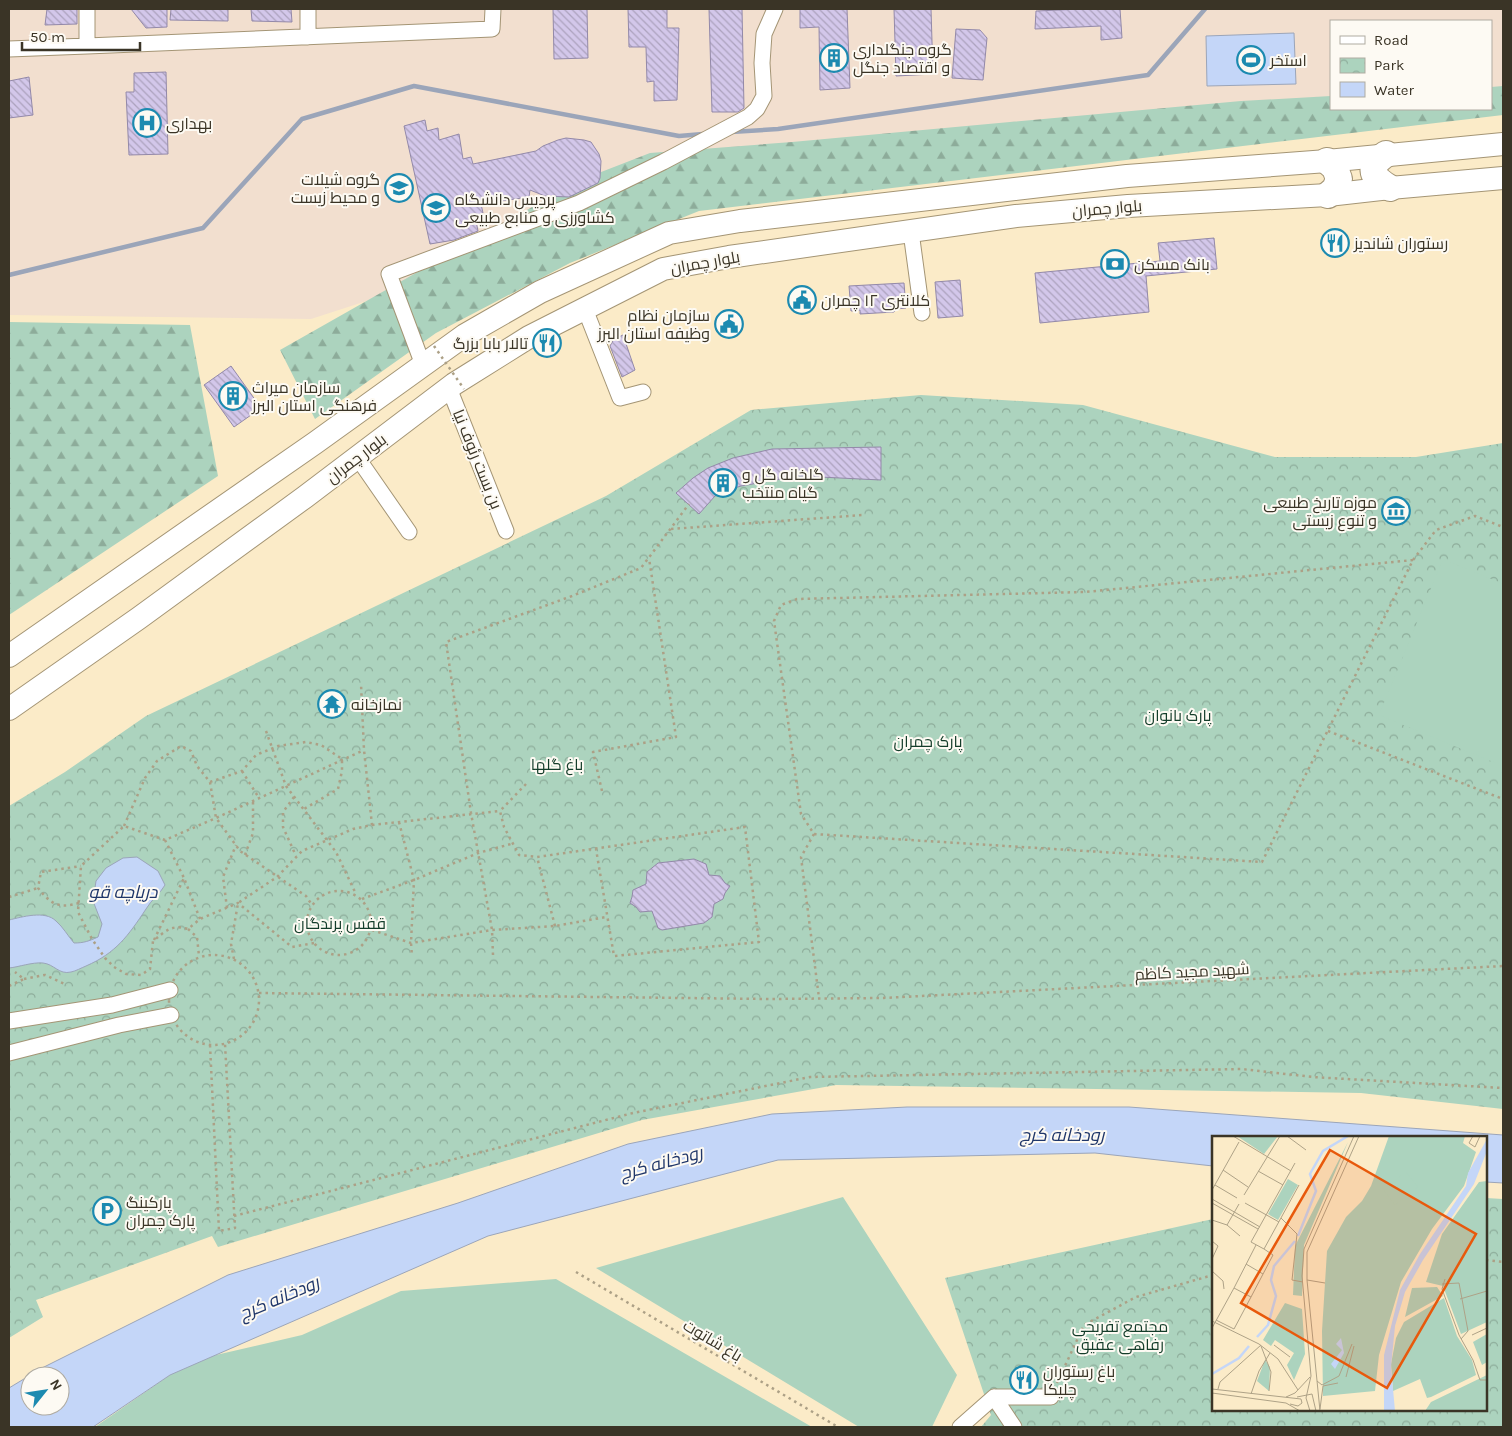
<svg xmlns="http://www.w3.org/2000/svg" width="1512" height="1436" viewBox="0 0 1512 1436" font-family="Karla,Cairo,sans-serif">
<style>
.education{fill:#f2dfcf}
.forest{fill:url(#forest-firs)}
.park{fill:url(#park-crowns)}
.garden{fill:#acd3be}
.water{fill:#c4d6f8;stroke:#9ba5b9;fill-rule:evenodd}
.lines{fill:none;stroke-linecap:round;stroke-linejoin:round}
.stream{stroke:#9ba5b9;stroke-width:4.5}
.building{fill:url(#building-back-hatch);stroke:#9389a9}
.street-casing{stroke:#a49575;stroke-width:17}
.primary-casing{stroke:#a49575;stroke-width:24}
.highway-casing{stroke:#a49575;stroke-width:28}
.path{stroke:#aca086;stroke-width:2.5;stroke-dasharray:2.5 4;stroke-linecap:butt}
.street{stroke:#fff;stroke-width:15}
.primary{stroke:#fff;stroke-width:22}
.highway{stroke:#fff;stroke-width:26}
.path-bridge{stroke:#aca086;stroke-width:2.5;stroke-dasharray:2.5 4;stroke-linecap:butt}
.labels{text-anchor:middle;stroke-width:4;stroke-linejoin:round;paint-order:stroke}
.poi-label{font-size:16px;fill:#3a3426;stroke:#fdfaf3;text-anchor:start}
.street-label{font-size:16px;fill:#3a3426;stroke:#fdfaf3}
.park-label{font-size:16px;fill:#143d2a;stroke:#fdfaf3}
.water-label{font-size:18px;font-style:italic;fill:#20376a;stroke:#fdfaf3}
.inset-river{fill:none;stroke:#c4d6f8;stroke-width:2.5}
.inset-road{fill:none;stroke:#aea287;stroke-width:1}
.view{fill:#e8590c;fill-opacity:0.15;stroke:#e8590c;stroke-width:2.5}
.inset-edge{fill:none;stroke:#3a3426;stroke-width:2.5}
</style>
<defs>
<pattern id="forest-firs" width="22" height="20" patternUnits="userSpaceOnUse" patternTransform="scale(1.25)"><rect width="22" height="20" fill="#acd3be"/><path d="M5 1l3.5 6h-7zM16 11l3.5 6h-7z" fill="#8dac9a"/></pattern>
<pattern id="park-crowns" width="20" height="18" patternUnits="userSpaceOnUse" patternTransform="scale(1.25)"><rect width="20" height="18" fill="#acd3be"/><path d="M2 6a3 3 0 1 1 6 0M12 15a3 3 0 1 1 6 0" fill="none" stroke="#8dac9a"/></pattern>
<pattern id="building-back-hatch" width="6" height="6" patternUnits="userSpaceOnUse" patternTransform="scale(1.25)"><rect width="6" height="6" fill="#d3c7ea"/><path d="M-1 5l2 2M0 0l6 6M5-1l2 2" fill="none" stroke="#aca2bd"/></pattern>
</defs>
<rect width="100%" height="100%" fill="#fbebc8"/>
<path class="education" d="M9,9H1503V106L1491,108V21H1331V109L691,196L311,319L9,315Z"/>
<path class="forest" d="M1503,86V115L699,211L570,263L436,333L315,419L280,350L578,181L650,153L792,142L1241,101L1331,96V109H1491V87Z
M9,322L190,325L218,476L9,615Z"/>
<path class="park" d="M921,395L1083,405L1275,457H1416L1503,443V1109L1361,1093L836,1085L642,1120L218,1247L212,1236L36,1300L43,1317L9,1338V806L65,772L146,716L606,496L751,410Z
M1486,1198L1503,1199V1427H981L991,1415L945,1278L1213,1219V1410H1486Z"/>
<path class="garden" d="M1443,559L1503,584V766L1379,715Z
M843,1197L957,1375L932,1427H859L596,1268Z
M556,1279L812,1427H95L190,1361L302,1335L401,1291Z"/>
<path class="water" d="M1294,33L1296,84L1207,86L1206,36Z
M137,857L158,871L165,885C160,894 151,900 146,909C128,936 116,953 86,966C81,968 76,971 71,972C59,975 54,964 43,963C32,962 19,967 9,968V920C22,917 45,910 56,921C63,927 68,936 74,943C84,943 89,941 98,937L102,924L93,901L96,881L106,868L123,858Z
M907,1107H1129L1503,1135V1183L1486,1182V1137H1213V1166L1095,1153L778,1160L488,1236L170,1375L93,1427H9V1388L42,1368L228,1275L458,1203L628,1144L772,1114ZM30,1376H60V1406H30Z"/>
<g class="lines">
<path class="stream" d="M731,132L778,129L1148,75L1205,9
M9,275L203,228L302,119L414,86L679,136L703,134"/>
</g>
<path class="building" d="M47,9H77V24L45,25Z
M131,9H167V27L146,28Z
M171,9H228V21L170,20Z
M251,9H291L292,22L252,21Z
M553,9H587L588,58L554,59Z
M628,9H667V28H679L677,100L654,101V81L647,82L646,47H629Z
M709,9H742L744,108L738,112H712Z
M800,9H847L850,88L820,90L819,27L800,28Z
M894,9H931L933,74L896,76Z
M1081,9H1120L1122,38L1101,40V26L1035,29L1036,11Z
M956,29L980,30L987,38L983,80L952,78Z
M166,72L168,154L129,155L126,92H134V73Z
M29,77L33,115L9,118V81Z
M425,120L427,131L438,128L439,140L459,134L463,159L471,157L473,164L536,151L543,146L558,140L566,138L584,140L591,142L599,154L601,161L600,178L598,183L569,197L545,196L530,190L529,197L481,204L483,213L475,216L478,231L454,240L430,244L404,126Z
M1214,238L1217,269L1146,276L1149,312L1040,323L1035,273L1160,261L1158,243Z
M960,280L963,316L938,318L935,282Z
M904,283L906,308L896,309L894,312L860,314V310L851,311L849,286Z
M623,335L635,370L622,377L610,346L614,339Z
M231,366L261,408L234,427L204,385Z
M881,447V480L799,476L741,486L725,491L715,496L699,514L676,493L693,478L708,468L733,458L772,449Z
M694,859L706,864L709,875L720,876L725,883L730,886L725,893L723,899L714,904L712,917L704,923L662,930L658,928L652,911L640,912L636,907L630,903L632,897L633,890L646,884L647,872L658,863Z"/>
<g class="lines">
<defs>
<path id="street" d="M87,9V46L492,29L493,9
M308,37V9
M9,49L87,46
M911,232L922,313
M585,309L620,398L643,392
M423,365L389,274L579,203L663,162L748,117L757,109L764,96L762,63L764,34L775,9
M449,388L506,531
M357,457L409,532
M9,1021L112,1005L170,990
M9,1053L119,1025L171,1015
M994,1397L1014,1427
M960,1427L994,1397H1051"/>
<path id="primary" d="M9,656L315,443L465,335L540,292L669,233L740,221L1127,176L1327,161L1503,144
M9,709L139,618L305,497L454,384L529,337L663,269L729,257L1016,216L1128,206L1328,195L1390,188L1503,178"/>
<path id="highway" d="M1386,154C1366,167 1372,178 1390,188
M1327,161L1335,168L1339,179L1335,189L1328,195"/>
</defs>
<use href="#street" class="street-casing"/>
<use href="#primary" class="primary-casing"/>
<use href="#highway" class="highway-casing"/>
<path class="path" d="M671,529L863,515
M1413,560L1085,592L797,599L781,605L774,621L801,814L814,834L1262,862L1413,560L1436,530L1475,516L1503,527
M266,731L286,786L336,852L356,894
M1328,731L1503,799
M242,771L259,798
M210,782L242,771L256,755L278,746L306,742L321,745L342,759V771L338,789L304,809
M526,784L500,811L504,827L519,855L537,857
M602,791L593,752L676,737L649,558
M294,797L283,812V827L296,856
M399,822L414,880L411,943L412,956
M372,825L500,811
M124,826L145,778L157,761L181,746L191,751L197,766L210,782L216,818L240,851L306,896L312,905
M814,834L801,857L819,998
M165,840L184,878
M245,855L253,833V801
M307 923a32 32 0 1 1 64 0a32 32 0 1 1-64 0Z
M9,897L38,888
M362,899L414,880L478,853L511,844
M79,903C58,909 51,904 38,888L41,872L81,866
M227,908L223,877L236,845
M555,926L537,857L745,827L759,942L614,956L596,849
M188,929L197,937L199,956
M372,930L411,943L492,930L555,926L606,917
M154,940L184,878L200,919
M314,943L292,947L238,903L200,919L188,929C171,924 166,931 153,941L150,969L141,975L126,974L114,967L105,958L92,939L78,912L81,866L124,826L165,840L216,818L364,750
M169 1000a45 45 0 1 1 90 0a45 45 0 1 1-90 0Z
M493,955L492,930L471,813L446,642L572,596L641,568L689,504
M234,959L231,944L238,903L277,877L302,851L353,829L372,825L364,750L361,684
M24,979L45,975L67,985
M9,986L24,979L15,972
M259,993L769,999L883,998L1503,966
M210,1045L219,1231L235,1228L225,1044
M234,1216L633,1113L810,1077L1241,1069L1313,1077L1503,1088
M1486,1260L1503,1262
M576,1272L838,1427
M1057,1383L1084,1325L1136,1297L1213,1275"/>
<use href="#street" class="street"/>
<use href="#primary" class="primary"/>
<use href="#highway" class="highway"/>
<path class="path-bridge" d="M434,346L464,389"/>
</g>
<defs>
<symbol id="building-ring" viewBox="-11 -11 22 22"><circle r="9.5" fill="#fdfaf3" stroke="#1c8ab0" stroke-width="1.5"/><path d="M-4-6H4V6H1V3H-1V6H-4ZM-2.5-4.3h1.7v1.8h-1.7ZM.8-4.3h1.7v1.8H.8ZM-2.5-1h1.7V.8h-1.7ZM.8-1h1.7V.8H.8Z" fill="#1c8ab0"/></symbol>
<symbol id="stadium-ring" viewBox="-11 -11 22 22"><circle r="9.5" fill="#fdfaf3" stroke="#1c8ab0" stroke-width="1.5"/><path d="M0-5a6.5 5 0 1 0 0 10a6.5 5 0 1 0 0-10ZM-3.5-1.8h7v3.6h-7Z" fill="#1c8ab0"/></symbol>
<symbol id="hospital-ring" viewBox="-11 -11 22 22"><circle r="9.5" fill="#fdfaf3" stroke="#1c8ab0" stroke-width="1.5"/><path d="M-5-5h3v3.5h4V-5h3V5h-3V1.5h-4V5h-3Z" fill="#1c8ab0"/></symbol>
<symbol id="university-ring" viewBox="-11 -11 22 22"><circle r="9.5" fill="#fdfaf3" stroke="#1c8ab0" stroke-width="1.5"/><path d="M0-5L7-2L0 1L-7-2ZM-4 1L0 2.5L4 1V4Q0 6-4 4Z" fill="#1c8ab0"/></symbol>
<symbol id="restaurant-ring" viewBox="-11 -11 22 22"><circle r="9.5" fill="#fdfaf3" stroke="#1c8ab0" stroke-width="1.5"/><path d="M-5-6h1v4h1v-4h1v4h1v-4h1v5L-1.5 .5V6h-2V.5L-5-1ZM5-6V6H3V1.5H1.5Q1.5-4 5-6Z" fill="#1c8ab0"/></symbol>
<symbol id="bank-ring" viewBox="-11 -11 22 22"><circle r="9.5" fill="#fdfaf3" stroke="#1c8ab0" stroke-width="1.5"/><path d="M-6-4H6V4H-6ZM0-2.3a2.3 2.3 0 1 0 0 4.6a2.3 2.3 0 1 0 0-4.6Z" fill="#1c8ab0"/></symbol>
<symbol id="civic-ring" viewBox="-11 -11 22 22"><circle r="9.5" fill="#fdfaf3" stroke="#1c8ab0" stroke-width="1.5"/><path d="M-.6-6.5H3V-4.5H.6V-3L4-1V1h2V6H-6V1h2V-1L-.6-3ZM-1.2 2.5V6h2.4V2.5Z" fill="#1c8ab0"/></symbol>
<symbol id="museum-ring" viewBox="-11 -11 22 22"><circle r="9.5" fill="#fdfaf3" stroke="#1c8ab0" stroke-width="1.5"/><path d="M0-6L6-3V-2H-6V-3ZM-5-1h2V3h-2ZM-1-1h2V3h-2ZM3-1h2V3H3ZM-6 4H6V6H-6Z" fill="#1c8ab0"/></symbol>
<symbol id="temple-ring" viewBox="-11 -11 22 22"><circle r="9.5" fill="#fdfaf3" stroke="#1c8ab0" stroke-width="1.5"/><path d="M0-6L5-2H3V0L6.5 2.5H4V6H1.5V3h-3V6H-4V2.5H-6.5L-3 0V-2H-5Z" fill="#1c8ab0"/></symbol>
<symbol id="parking-ring" viewBox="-11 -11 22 22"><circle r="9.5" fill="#fdfaf3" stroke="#1c8ab0" stroke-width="1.5"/><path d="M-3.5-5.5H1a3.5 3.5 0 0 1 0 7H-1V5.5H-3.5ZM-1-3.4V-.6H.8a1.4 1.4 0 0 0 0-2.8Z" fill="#1c8ab0"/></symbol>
</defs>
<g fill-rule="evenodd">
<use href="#building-ring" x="818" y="42" width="32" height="32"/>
<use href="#stadium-ring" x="1235" y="44" width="32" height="32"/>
<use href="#hospital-ring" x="131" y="107" width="32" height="32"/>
<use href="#university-ring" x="383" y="172" width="32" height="32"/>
<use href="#university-ring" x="420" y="192" width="32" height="32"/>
<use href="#restaurant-ring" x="1319" y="227" width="32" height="32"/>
<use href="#bank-ring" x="1099" y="248" width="32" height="32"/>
<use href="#civic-ring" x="786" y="284" width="32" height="32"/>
<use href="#civic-ring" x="713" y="308" width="32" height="32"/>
<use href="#restaurant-ring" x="531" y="327" width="32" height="32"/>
<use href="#building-ring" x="217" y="380" width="32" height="32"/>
<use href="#building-ring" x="707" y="467" width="32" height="32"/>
<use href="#museum-ring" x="1380" y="495" width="32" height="32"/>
<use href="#temple-ring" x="316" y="688" width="32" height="32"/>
<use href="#parking-ring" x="91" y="1195" width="32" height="32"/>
<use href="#restaurant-ring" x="1008" y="1364" width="32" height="32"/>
</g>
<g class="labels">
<g class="poi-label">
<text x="853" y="55">گروه جنگلداری<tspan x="853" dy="18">و اقتصاد جنگل</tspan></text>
<text x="1270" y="66">استخر</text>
<text x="166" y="129">بهداری</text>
<text x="380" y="185" text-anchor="end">گروه شیلات<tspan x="380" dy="18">و محیط زیست</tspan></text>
<text x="455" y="205">پردیس دانشگاه<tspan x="455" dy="18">کشاورزی و منابع طبیعی</tspan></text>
<text x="1354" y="249">رستوران شاندیز</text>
<text x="1134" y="270">بانک مسکن</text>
<text x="821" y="306">کلانتری ۱۲ چمران</text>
<text x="710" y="321" text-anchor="end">سازمان نظام<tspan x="710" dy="18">وظیفه استان البرز</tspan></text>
<text x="528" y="349" text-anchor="end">تالار بابا بزرگ</text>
<text x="252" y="393">سازمان میراث<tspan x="252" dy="18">فرهنگی استان البرز</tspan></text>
<text x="742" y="480">گلخانه گل و<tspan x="742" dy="18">گیاه منتخب</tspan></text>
<text x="1377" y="508" text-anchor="end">موزه تاریخ طبیعی<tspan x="1377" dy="18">و تنوع زیستی</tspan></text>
<text x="351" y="710">نمازخانه</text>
<text x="126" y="1208">پارکینگ<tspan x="126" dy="18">پارک چمران</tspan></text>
<text x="1043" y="1377">باغ رستوران<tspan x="1043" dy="18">چلیکا</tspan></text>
</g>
<g class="street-label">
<text transform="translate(1107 208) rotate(-5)" y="6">بلوار چمران</text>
<text transform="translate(705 262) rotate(-10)" y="6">بلوار چمران</text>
<text transform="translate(356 458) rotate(-37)" y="6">بلوار چمران</text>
<text transform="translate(478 459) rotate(68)" y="6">بن بست رئوف نیا</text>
<text transform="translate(1192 971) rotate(-3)" y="6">شهید مجید کاظم</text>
<text transform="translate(713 1340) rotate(31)" y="6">باغ شاتوت</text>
</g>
<g class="park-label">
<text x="1178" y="721">پارک بانوان</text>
<text x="928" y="747">پارک چمران</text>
<text x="557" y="770">باغ گلها</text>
<text x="340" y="929">قفس پرندگان</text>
<text x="1120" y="1332">مجتمع تفریحی<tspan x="1120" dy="18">رفاهی عقیق</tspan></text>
</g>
<g class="water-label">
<text x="123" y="898">دریاچه قو</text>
<text x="1062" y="1141">رودخانه کرج</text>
<text transform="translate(661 1163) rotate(-15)" y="6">رودخانه کرج</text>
<text transform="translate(279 1298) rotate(-23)" y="6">رودخانه کرج</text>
</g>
</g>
<g transform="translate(1212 1136)">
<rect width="275" height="275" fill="#fbebc8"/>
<path d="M136,6L92,109L90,160L81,159L83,110ZM73,167L90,173L93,218L82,244L75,229L82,217L63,204L59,210L51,204ZM275,198V226L270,229L261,206Z" fill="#acd3be"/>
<path d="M177,0H253L251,7L264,16L252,50L220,93L189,146L167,219L163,255L111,260L110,195L115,115L134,81L150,65L159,50ZM76,43L86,49L66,84L56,78ZM275,45V186L249,198L231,150L214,146L230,98L267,46ZM53,224L58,231L57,255L45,245Z" fill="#acd3be"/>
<path d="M25,0H66L52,18ZM194,36L206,51L183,69L171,53ZM225,151L231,160L193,181L200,152ZM232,162L245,200L260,224L264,239L219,261L215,262L208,243L181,255L179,228L184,202L192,186ZM275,239V275H213L219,266Z" fill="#acd3be"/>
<path d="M275,3V15L262,48L211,124L193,156L183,190L179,231L183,275H172V219L188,154L208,118L254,50L256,37ZM129,202L132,217L123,233L119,228L130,214L124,208Z" fill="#c4d6f8"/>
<path class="inset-river" d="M86,100L104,55L98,38L111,15L136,0M45,201L56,189L64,160L59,144L62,130L83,105M0,238L27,222L37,210"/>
<path class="inset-road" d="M21,0L79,35M75,0L94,14M261,0L257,7L263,11L268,0M11,34L36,51M46,35L71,49M3,49L25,62M0,54L27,6M32,59L68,0M0,63L48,91M0,67L46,93M33,67L67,86M69,82L85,98L80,144L91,146M0,84L15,89L28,100M15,89L27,68M0,105L6,110L0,123M44,109L22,152L39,161L61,119L52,113L87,49M52,113L39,106L83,27M34,128L51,138M0,135L11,145L12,153M233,143L230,153L247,199L261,224L268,244H275M95,144L113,147M230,148L247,147L256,195L249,203M248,163L275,155M4,184L22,193L39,161M0,185L47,208L66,223L86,254M0,192L22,152M260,199L275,192M62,209L78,221M49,210L59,236L57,255M134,241L142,210M105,245L110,249L127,240L140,208M111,250L126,247M0,253L89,263L90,267L86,270L78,268M6,253L8,246L49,209M0,257L74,267L88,275M39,258L47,235L58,217M74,261L83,257L98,241M85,261L100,258L104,275M108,273L111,250M98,275L94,262L99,240L90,140L92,113L142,0M108,275L95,144V116L147,0"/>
<path class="view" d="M118,14L264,98L175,252L29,167Z"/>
<rect width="275" height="275" class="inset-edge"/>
</g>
<rect width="1512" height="1436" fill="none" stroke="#3a3426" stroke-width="20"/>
<rect x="1330" y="20" width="162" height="90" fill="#fdfaf3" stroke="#afaba1"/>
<rect x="1340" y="36" width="25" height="8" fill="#ffffff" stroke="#afaba1"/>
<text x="1374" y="45" font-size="15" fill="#3a3426">Road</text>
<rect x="1340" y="58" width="25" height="15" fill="url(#park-crowns)" stroke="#afaba1"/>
<text x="1374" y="70" font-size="15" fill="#3a3426">Park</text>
<rect x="1340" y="82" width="25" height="15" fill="#c4d6f8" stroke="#afaba1"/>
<text x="1374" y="95" font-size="15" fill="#3a3426">Water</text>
<g transform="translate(45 1391) rotate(60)"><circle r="24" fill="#fdfaf3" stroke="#afaba1"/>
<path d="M0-4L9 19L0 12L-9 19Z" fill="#1c8ab0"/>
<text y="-8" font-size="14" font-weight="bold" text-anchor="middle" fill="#3a3426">N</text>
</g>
<path d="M22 42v8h118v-8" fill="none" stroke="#3a3426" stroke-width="2.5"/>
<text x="30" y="42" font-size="15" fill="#3a3426" stroke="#fdfaf3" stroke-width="4" paint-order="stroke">50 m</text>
</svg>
